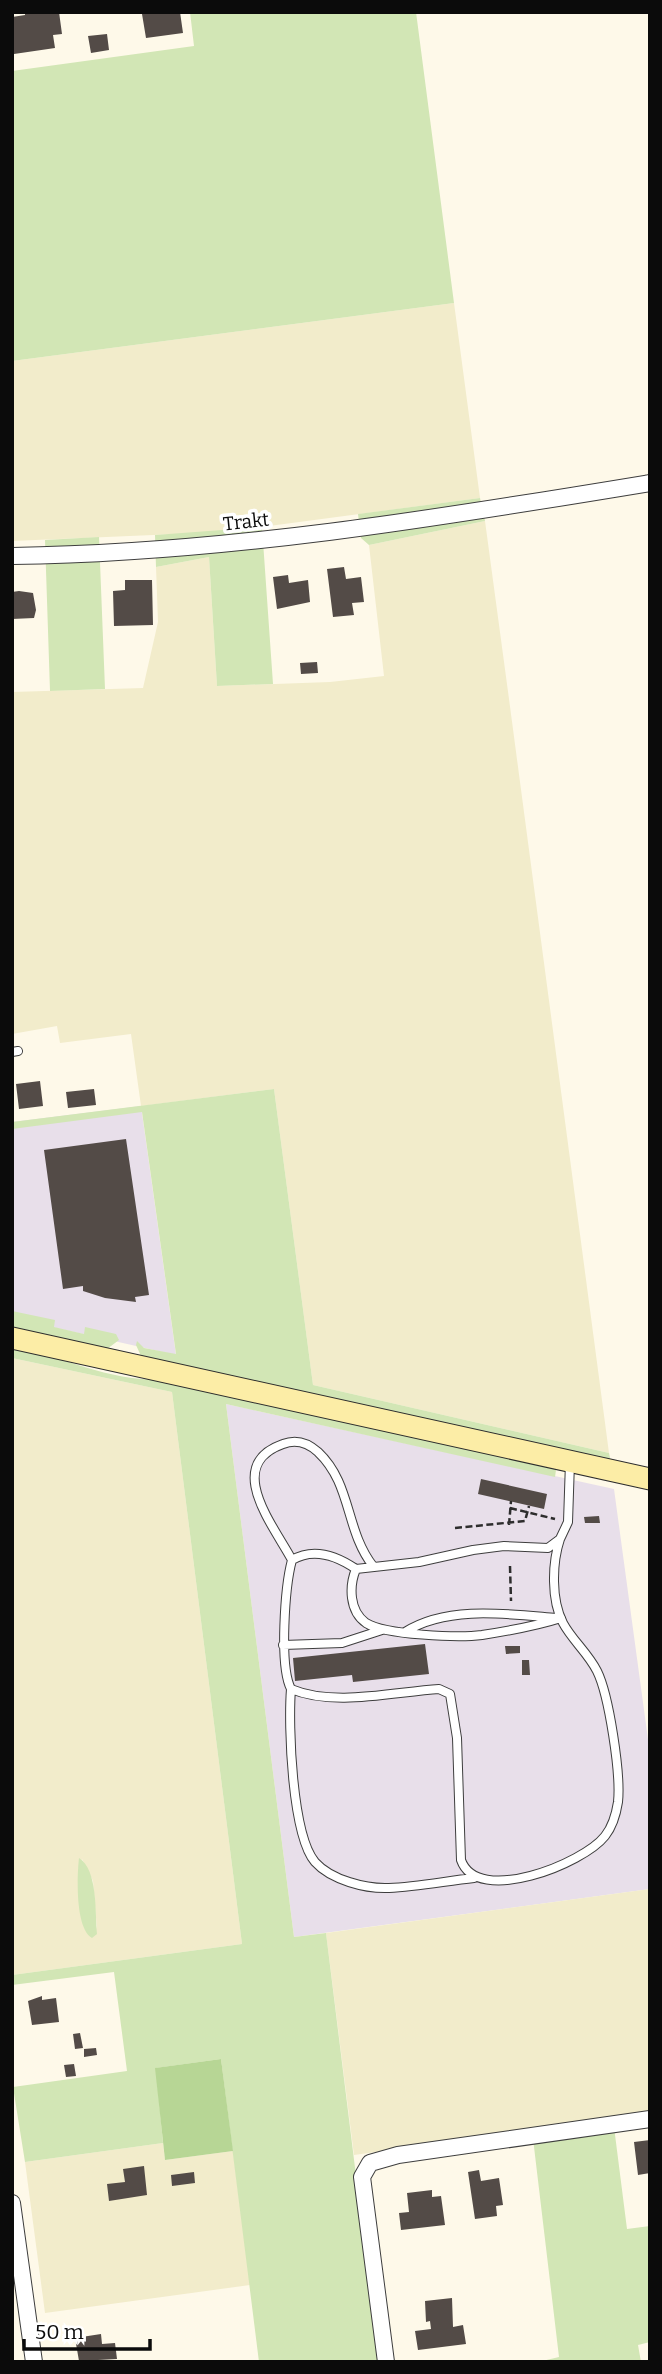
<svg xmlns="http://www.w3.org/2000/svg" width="662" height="2374" viewBox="0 0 662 2374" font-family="Bitter,serif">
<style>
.industrial{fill:#e8dfea}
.farmland{fill:#f2eccb;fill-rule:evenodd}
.green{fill:#d2e6b5}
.forest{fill:#b7d695}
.building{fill:#534b47}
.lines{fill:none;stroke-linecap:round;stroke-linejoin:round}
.service-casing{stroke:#3e3e3e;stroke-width:10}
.minor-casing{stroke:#3e3e3e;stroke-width:18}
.secondary-casing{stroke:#2d2d2d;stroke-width:23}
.path{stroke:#2d2d2d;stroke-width:2.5;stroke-dasharray:7 3.5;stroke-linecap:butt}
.service{stroke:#fff;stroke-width:8}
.minor{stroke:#fff;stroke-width:16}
.secondary{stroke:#fceda6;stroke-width:21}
.labels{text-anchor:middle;stroke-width:7;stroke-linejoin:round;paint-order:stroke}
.street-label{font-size:19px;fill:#0b0b0b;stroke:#fff}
</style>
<rect width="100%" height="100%" fill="#fef9e9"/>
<path class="industrial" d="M141,1106L176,1355L12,1318V1122Z
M226,1404L614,1489L650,1754V1889L294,1937Z"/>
<path class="farmland" d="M454,303L480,498L224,532L12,541V361Z
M485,521L509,699L609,1453L313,1385L274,1089L141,1106L131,1034L60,1043L57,1026L12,1034V692L143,688L158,622L156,567L209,557L217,686L330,682L384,676L369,545Z
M12,1358L172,1392L242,1944L12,1975ZM82,1859L93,1881L97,1929L78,1870Z
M650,1889V2114L354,2155L326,1933Z
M163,2143L165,2160L233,2151L250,2285L45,2313L25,2162Z"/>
<path class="green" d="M190,12H416L454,303L12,361V71L194,46Z
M480,498L485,521L369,545L361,538L358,514Z
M262,527L273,684L217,686L209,557L156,567L155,535Z
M99,537L105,689L50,691L45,540Z
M274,1089L313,1385L609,1453L611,1463L153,1361L141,1356L136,1345L137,1341L144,1348L176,1354L142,1112L12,1129V1122Z
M12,1311L55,1320L54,1327L84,1334L85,1327L116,1334L119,1340L107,1349L12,1330Z
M12,1346C68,1358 103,1380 164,1380L551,1465L556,1470L555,1477L226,1404L294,1937L326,1933L379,2362H259L221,2059L156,2068L163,2143L25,2162L13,2087L127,2071L114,1972L12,1985V1975L242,1944L172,1392L12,1358Z
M79,1858C98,1870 95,1912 97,1934L92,1938C75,1928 77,1876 79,1858Z
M613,2119L627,2229L650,2226V2342L638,2345L641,2362H538L559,2357L532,2130Z"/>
<path class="forest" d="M221,2059L233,2151L165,2160L155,2068Z"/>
<path class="building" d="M25,12H59L62,34L53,35L55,48L14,54L12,17L25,15Z
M180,12L183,33L146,38L142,14Z
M107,34L109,50L91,53L88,36Z
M344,567L346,579L361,577L364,602L352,603L354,615L333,617L327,569Z
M288,575L289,583L308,580L310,602L277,609L273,577Z
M125,580H152L153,625L114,626L113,591L125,590Z
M19,591L33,593L36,610L34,618L12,619V592Z
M317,662L318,673L301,674L300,663Z
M40,1081L43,1106L19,1109L16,1084Z
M94,1089L96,1105L68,1108L66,1092Z
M126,1139L149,1295L135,1297L136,1302L105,1298L83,1291V1286L63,1289L44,1150Z
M481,1479L547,1494L544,1509L478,1494Z
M599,1516L600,1523H585L584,1517Z
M425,1644L429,1674L353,1682L352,1675L295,1681L293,1658Z
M505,1646H520V1653L506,1654Z
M522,1660H529L530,1675H522Z
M42,1996V2000L56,1998L59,2022L32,2025L28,2001Z
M80,2033L83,2048L75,2049L73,2034Z
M96,2048L97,2055L84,2057V2049Z
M74,2064L76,2076L66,2077L64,2065Z
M650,2140V2173L638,2175L634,2142Z
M144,2166L147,2195L109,2201L107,2184L125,2182L123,2169Z
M479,2170L481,2181L499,2178L503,2205L496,2206L497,2216L475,2219L468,2172Z
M194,2172L195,2183L172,2186L171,2175Z
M432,2190V2197L441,2196L445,2225L401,2230L399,2213L409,2212L407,2193Z
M452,2298L453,2327L463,2325L466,2344L418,2350L415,2331L431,2329L430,2321L426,2322L425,2301Z
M101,2334L102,2344L115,2343L117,2359L79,2361L75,2338Z"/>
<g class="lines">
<defs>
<path id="service" d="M12,1052L18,1051
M292,1560C274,1526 223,1465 283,1444C296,1439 308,1443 318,1452C352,1484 345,1530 373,1566
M356,1569C337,1556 314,1547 292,1560C285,1586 279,1666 291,1689C334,1707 393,1692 439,1689L450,1694L457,1738L461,1860C477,1906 583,1864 605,1836C613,1826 616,1815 618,1802C621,1774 609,1695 597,1671C588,1653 572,1640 563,1623C551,1600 552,1563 560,1539
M561,1618C536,1626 508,1631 482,1635C459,1638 385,1635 366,1623C349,1611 349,1586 356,1569L419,1562L473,1550L504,1546L548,1548L560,1539L568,1522L570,1462
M405,1632C447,1605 509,1614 556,1618
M283,1645L342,1643L382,1630
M291,1689C288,1726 292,1835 315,1862C331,1880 366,1889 389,1888C417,1887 446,1881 474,1878"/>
<path id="minor" d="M12,556C227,553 438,518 650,483
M12,2203L34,2362
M386,2362L362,2177L370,2163L398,2155L650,2119"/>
<path id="secondary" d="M12,1338L650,1479"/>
</defs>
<use href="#service" class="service-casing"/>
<use href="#minor" class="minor-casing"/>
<use href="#secondary" class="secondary-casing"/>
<path class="path" d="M510,1508L555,1519
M509,1525L511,1501
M455,1528L525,1521L529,1506
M510,1566L511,1601"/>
<use href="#service" class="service"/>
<use href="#minor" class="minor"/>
<use href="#secondary" class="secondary"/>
</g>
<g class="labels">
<g class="street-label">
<text transform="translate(246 521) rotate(-6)" y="7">Trakt</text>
</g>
</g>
<rect width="662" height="2374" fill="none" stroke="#0b0b0b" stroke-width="28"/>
<path d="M24 2339v10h126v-10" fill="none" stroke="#0b0b0b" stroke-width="3.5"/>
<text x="35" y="2339" font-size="21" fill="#0b0b0b" stroke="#ffffff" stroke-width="5" paint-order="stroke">50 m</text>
</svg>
